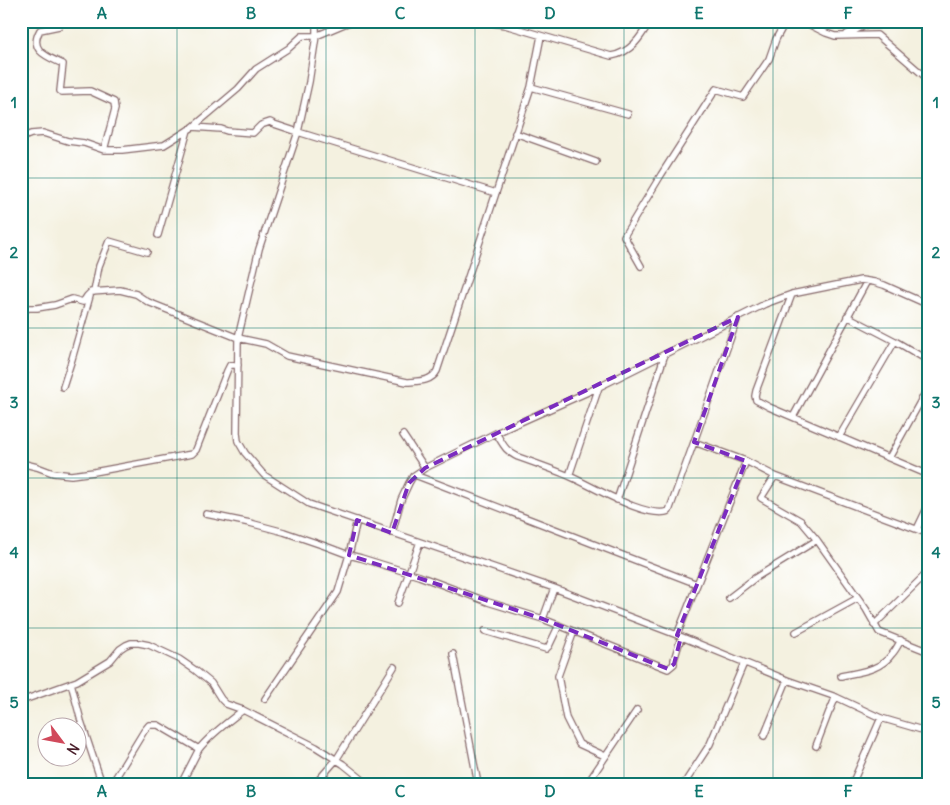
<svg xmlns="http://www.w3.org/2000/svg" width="950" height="805" viewBox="0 0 950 805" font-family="Delius,sans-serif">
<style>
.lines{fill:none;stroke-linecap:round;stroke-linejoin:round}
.minor-casing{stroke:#86686a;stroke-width:8}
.minor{stroke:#fff;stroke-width:5.5}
.marked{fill:none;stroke:#7b2cbf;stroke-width:4;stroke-dasharray:10 6;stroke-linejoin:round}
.grid{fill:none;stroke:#0f766e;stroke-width:1;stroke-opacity:0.55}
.neatline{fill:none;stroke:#0f766e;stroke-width:2}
.grid-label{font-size:16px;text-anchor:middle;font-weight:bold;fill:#0f766e}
</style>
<rect width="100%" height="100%" fill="#fff"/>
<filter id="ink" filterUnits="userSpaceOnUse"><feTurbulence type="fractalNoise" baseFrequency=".02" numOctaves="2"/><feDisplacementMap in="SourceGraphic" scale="10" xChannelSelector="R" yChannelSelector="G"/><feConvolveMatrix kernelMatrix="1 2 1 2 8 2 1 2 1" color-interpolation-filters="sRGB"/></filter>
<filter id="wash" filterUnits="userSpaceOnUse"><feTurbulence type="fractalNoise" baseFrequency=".0096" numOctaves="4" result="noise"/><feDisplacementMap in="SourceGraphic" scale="20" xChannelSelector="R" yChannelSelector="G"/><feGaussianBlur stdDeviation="1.12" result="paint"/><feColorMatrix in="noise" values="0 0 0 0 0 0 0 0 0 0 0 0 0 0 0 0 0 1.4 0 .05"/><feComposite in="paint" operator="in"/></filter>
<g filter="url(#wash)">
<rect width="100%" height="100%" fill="#f4f1e0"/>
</g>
<g filter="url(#ink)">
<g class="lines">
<defs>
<path id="minor" d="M61,21L59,26L40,30C28,51 48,57 63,64L60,91L62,92L90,91L114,102L115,109L104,150
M316,21V36L309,82L298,132L259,249L238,338L237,433L238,441L245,453L264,475L309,504L554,588L677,635L787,680L836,697L881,718L922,730L929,734
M480,21L505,25L611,56C631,53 641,37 650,21
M796,21L810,25L826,33L835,36L877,35L929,80
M847,34L875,21
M531,87L628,114
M193,127L221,129L227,131L253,133L261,125L270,122L274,124L298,132L496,193
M515,133L596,162
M21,138L31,134L43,133L68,141L84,143L104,150H122L164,145L193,127L238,89L256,69L289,48L302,36H316L342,25L353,21
M158,235L188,130
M641,266L624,236L661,175L716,89L743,97L769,59L776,39L782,28V21
M94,292L99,266L109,241L147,252
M792,294L756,391L755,396L756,400L769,407L929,475
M21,311L29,308H37L55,305L72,299L83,302L87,296L91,292L120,290L136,294L148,302L238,338L266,344L287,356L407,382C418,381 431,382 437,371L531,87L541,36
M847,316L895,341L929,361
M63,387L72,359L90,296
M793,417L867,281
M496,433C503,444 505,451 518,457C535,463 552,469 569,476C591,485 647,520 669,511L694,442L738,317
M403,435L425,468
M839,437L895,341
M694,442L746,461L775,476L929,534
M889,458L929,386
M21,463L37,467L53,473L71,475L94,472L192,454L196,450L227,371L230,365H238
M415,475L697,584
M569,476L599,387
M775,476L761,498L801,521L817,540L866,609L879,632L929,652
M617,500L665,354
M206,514L250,523L284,532L325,546L349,555L361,558L419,576L488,602L543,619L668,669L674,664V660L681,637
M917,529L929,504
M392,533L401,500L409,483L413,476L425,468L496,433L599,387L765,304L792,294L861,280L874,282L884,285L929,305
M729,598L755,578L817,540
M398,603L420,542
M543,619L554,588
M874,625L929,571
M485,631L546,649L549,646L559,625
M574,631L558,676L566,718L579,744L605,756
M796,632L858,598
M677,635L746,461
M453,654L478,784
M841,676C859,672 880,671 892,654C896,650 898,645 901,640
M71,683L81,721L102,784
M265,699L338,592L349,555L357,520
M21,701L77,681L110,661L120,649L126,645L131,643H139L149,645L179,659L195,670L211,683L221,699L226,704L243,710L316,747L343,764L368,784
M922,730L929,711
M764,736L787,680
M816,746L829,712C832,708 833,702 836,697
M111,784L116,777L144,731L149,725H158L199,749
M181,784L199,749C211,734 228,722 243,710
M315,784L336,760L394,667
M587,784L637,710
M684,784L710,744L744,663
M852,784L881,718"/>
</defs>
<use href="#minor" class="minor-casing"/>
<use href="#minor" class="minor"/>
</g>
</g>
<path class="marked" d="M738,317L694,442L746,461L677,635L681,637L674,664L668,669L543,619L349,555L357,520L392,533L409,483L425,468Z"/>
<path class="grid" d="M177,21V784M326,21V784M475,21V784M624,21V784M773,21V784M21,178H929M21,328H929M21,478H929M21,628H929"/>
<rect width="950" height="805" fill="none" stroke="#fff" stroke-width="55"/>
<g transform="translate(62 742) rotate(122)"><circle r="24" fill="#ffffff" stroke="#b7a5aa"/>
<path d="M0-4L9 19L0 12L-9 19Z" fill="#d1495b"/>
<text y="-8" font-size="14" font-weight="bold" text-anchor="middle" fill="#4a1f2b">N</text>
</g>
<rect x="28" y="28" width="894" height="750" class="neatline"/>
<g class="grid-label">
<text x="102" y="19">A</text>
<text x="251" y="19">B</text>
<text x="400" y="19">C</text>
<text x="550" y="19">D</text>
<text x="699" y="19">E</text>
<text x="848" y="19">F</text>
<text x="14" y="108">1</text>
<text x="936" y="108">1</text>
<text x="14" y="258">2</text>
<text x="936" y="258">2</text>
<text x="14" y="408">3</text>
<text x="936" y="408">3</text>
<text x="14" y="558">4</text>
<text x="936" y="558">4</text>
<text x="14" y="708">5</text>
<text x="936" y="708">5</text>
<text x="102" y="797">A</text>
<text x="251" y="797">B</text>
<text x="400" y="797">C</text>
<text x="550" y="797">D</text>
<text x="699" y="797">E</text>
<text x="848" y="797">F</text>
</g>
</svg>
